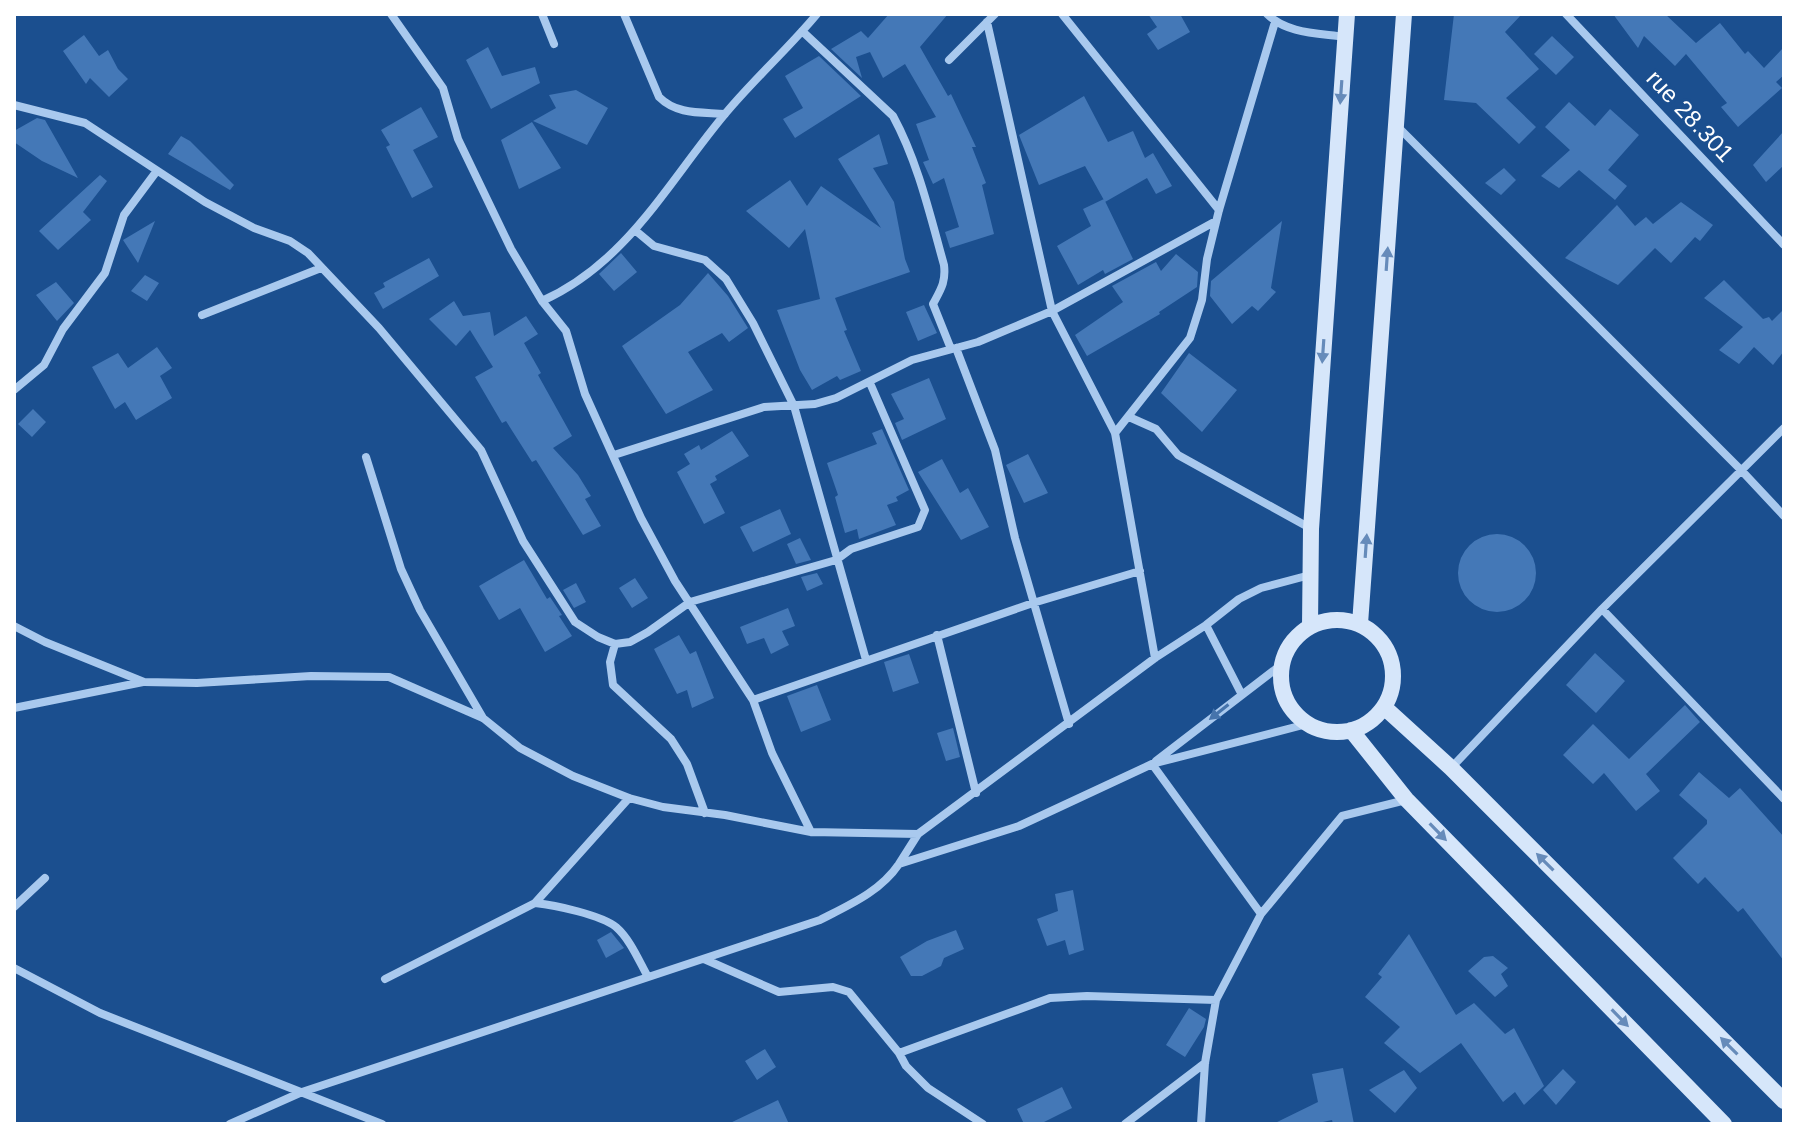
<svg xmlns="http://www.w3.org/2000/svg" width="1798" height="1138" viewBox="0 0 1798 1138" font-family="Arial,sans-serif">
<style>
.building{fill:#4478b7}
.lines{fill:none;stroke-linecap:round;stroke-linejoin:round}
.street{stroke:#a9c9ee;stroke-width:8}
.secondary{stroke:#d6e6fa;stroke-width:16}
.oneway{fill:#668bba}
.oneway2{fill:#4674ac}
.labels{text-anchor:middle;stroke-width:6;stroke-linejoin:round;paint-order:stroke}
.street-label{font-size:24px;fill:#fff;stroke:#1b4f8f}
</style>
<rect width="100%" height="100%" fill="#1b4f8f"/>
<path class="building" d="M889,14H948L920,47L948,96L951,94L976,147H972L986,183L982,185L994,234L950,248L945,232L959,227L944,178L933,184L923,162L929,160L916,124L936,117L905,64L883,78L870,52L856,57L862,78L831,49L861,31L868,38Z
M1148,14H1180L1190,32L1158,50L1147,34L1157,27Z
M1454,14H1522L1505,32L1539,69L1506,98L1536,127L1519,144L1476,103L1444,100Z
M1613,14H1665L1696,43L1720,23L1745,54L1748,51L1764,68L1784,47V75L1776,82L1782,88L1738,127L1721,107L1727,103L1686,54L1675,66L1644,36L1638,48Z
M84,35L99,56L108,50L118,69L128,79L109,97L90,78L86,84L63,51Z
M1552,36L1574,57L1556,75L1534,54Z
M488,47L502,76L535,67L540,83L491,109L466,60Z
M819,56L861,96L795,138L783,119L803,108L785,76Z
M576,90L608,108L587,145L533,121L556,108L549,95Z
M1084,96L1108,142L1133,131L1145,158L1153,153L1172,186L1156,194L1147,178L1105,202L1085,166L1039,185L1019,135Z
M1569,102L1595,126L1610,109L1639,135L1608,170L1627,186L1615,200L1579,170L1559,188L1541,176L1570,150L1545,127Z
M421,107L438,137L413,150L433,187L412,198L386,147L390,145L381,130Z
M37,118L45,120L78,178L42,161L14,142V131Z
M532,122L561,168L519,189L501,140Z
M1784,131V165L1766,182L1753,165Z
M879,134L888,164L873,168L894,202L905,259L910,272L835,298L847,330L844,331L861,371L840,380L837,376L812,390L800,370L777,310L820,299L805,229L789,248L746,211L790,180L807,206L821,186L881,228L838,159Z
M181,136L190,141L234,185L230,190L168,154Z
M1504,168L1516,180L1501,195L1485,183Z
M100,175L107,181L83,212L91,220L58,250L39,231Z
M1104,199L1133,259L1105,274L1103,270L1078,285L1057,246L1091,226L1083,209Z
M1681,202L1713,225L1700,241L1695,237L1671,263L1655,248L1618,285L1565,258L1617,205L1635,226L1646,217L1653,224Z
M155,221L138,263L123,240Z
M1282,221L1271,288L1276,292L1258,311L1252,306L1232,324L1210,296L1211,281Z
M621,253L637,272L614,291L599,274Z
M1176,254L1198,272L1197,287L1159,312L1160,314L1087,356L1075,335L1123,302L1112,286L1156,262L1161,271Z
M429,258L439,276L383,309L374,293L385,287L383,283Z
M708,273L728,296L748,328L729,342L722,333L688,352L713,390L666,414L622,346L680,305Z
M145,275L159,283L147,301L131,291Z
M1724,280L1763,319L1769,317L1772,321L1784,309V351L1773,365L1754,347L1739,364L1719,350L1743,327L1704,298Z
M56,282L74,303L57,321L36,295Z
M454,301L463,316L490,312L494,336L526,316L538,334L524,343L541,373L538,375L572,436L553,448L578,475L591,496L585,499L601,526L583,535L536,460L532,462L506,421L502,423L475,377L493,367L470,330L456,346L429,319Z
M924,305L937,333L918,341L906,312Z
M157,347L172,368L160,376L172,398L136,420L125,402L115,409L92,367L118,353L128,368Z
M1189,353L1237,390L1202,432L1161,393Z
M929,378L946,419L902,440L895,423L904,419L891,394Z
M33,409L46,422L32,437L18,424Z
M882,429L909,490L896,497L898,501L887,505L896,525L859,539L857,529L845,533L835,497L838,495L827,463L877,444L872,433Z
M732,431L749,456L715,476L717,480L710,484L725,513L704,524L677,472L690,464L684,454L699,445L701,450Z
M1028,454L1048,493L1024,503L1006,465Z
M942,459L960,493L968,488L989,527L961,540L918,472Z
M780,509L791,534L753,552L740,527Z
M1458 573a39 39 0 1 1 78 0a39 39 0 1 1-78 0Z
M800,538L811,560L796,564L787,544Z
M524,560L547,599L550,597L562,615L559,616L572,636L545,652L520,608L499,620L479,586Z
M817,573L823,584L807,591L801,577Z
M635,578L648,598L632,608L619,588Z
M576,583L586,602L574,608L563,590Z
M788,608L795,626L782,631L789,645L771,654L764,638L747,644L740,627Z
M679,635L690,654L696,651L714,698L692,708L687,690L677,694L654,649Z
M1595,653L1625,681L1596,713L1566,685Z
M909,654L919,683L893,692L884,662Z
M817,685L831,720L801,732L787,696Z
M1685,705L1700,722L1646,774L1660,791L1636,811L1604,773L1593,784L1563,755L1593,724L1629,759Z
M953,728L960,757L946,761L937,733Z
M1699,772L1729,798L1740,788L1784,837V961L1743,908L1738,912L1705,877L1698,884L1673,858L1707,824V820L1679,795Z
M1073,890L1084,950L1069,955L1065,940L1047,946L1037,919L1058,911L1055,894Z
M956,930L964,949L944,958L941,966L922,976H911L900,957L927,941Z
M611,932L624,948L606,958L597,940Z
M1409,934L1456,1015L1474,1003L1505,1034L1514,1028L1544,1086L1524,1105L1515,1092L1503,1102L1461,1043L1420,1073L1384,1043L1400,1027L1365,997L1382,977L1378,974Z
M1493,956L1508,968L1501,974L1508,986L1495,997L1468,971L1484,957Z
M1189,1008L1206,1019L1204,1027L1185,1057L1166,1045Z
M765,1049L776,1067L757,1080L745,1061Z
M1343,1068L1354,1124H1333L1332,1120L1314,1124H1273L1318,1102L1312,1074Z
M1563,1069L1576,1082L1556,1105L1543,1090Z
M1404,1070L1417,1088L1395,1113L1369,1090Z
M1062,1087L1072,1108L1040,1124H1024L1017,1109Z
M778,1100L789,1124H728Z"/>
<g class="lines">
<path class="street" d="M391,14L443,88L458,139L511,249L542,301L566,331L585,394L641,518L675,581L753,700L772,753L811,832
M542,14L554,44
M624,14L659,97C677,115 701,112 725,114
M1062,14L1219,210
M1267,14C1287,34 1319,33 1345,37
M1566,14L1784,245
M987,22L1052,311L1115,433L1155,658
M802,31L893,116C918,162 930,215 944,265C946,282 941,289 933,304L951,349
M949,60L995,14
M14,105L85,123L205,202L254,228L290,241L308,253L379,328L481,450L523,541L575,622L598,637L615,644L630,642L648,632L690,602L836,560L851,549L918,527L925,510L870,383
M1397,126L1741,470L1784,516
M636,231L654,246L705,260L726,279L753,323L794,406L866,660
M542,301C627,263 668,182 725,114C754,79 788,49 817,14
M202,315L321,268
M956,348L995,450L1015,538L1069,724
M14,390L44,365L63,329L105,273L124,215L156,172
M1129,417L1156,429L1178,455L1310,528
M1115,433L1190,338L1202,300L1207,259L1219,210L1275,22
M614,455L764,407L815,404L836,398L912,360L978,342L1052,311L1216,221
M366,457L401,569L420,610L483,718
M1602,609L1784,799
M1206,625L1242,695
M14,626L45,642L144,682L197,683L311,676L389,677L483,718L520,748L573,776L629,798L663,807L725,815L811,832L918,834
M937,635L976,793
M615,644L610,662L613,685L671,739L687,764L705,813
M753,700L1033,603L1140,571
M14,708L143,682
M1156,761L1281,665
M1152,764L1261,914
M1451,768L1602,609L1784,428
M899,864L918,834L1155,658L1206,625L1239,599L1261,588L1310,575
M535,903L629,798
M14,907L45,878
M704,959L779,992L833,987L849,992L899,1053L906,1066L928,1088L983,1124
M14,968L100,1013L382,1124
M385,979L535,903C555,905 601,915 616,927C630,939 639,961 648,977
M899,1053L1050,998L1087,996L1216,1000
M230,1124L302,1092L820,920C849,905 880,892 899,864L1019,826L1152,764L1307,724
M1125,1124L1205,1063
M1201,1124L1205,1063L1216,1000L1261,914L1342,816L1406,800"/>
<path class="secondary" d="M1281 676a56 56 0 1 1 112 0a56 56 0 1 1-112 0Z
M1360,624L1404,14
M1310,626L1311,529L1347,14
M1384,707L1451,768L1784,1101
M1351,730L1406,799L1724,1124"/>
</g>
<defs><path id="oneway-solid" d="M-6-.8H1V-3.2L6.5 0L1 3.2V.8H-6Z" transform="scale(2)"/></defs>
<g class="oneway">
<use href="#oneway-solid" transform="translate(1341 92) rotate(94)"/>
<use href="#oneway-solid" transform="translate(1387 259) rotate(-86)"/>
<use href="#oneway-solid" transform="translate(1323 351) rotate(94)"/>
<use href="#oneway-solid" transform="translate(1366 546) rotate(-86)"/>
<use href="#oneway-solid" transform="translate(1438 832) rotate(46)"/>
<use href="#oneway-solid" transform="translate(1545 862) rotate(-135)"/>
<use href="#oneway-solid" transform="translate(1620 1018) rotate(46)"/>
<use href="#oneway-solid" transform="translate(1729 1046) rotate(-135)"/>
</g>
<use class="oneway2" href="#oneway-solid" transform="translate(1219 712) rotate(142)"/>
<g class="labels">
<g class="street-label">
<text transform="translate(1690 116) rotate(47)" y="8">rue 28.301</text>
</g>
</g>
<rect width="1798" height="1138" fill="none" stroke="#ffffff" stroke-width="32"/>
</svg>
